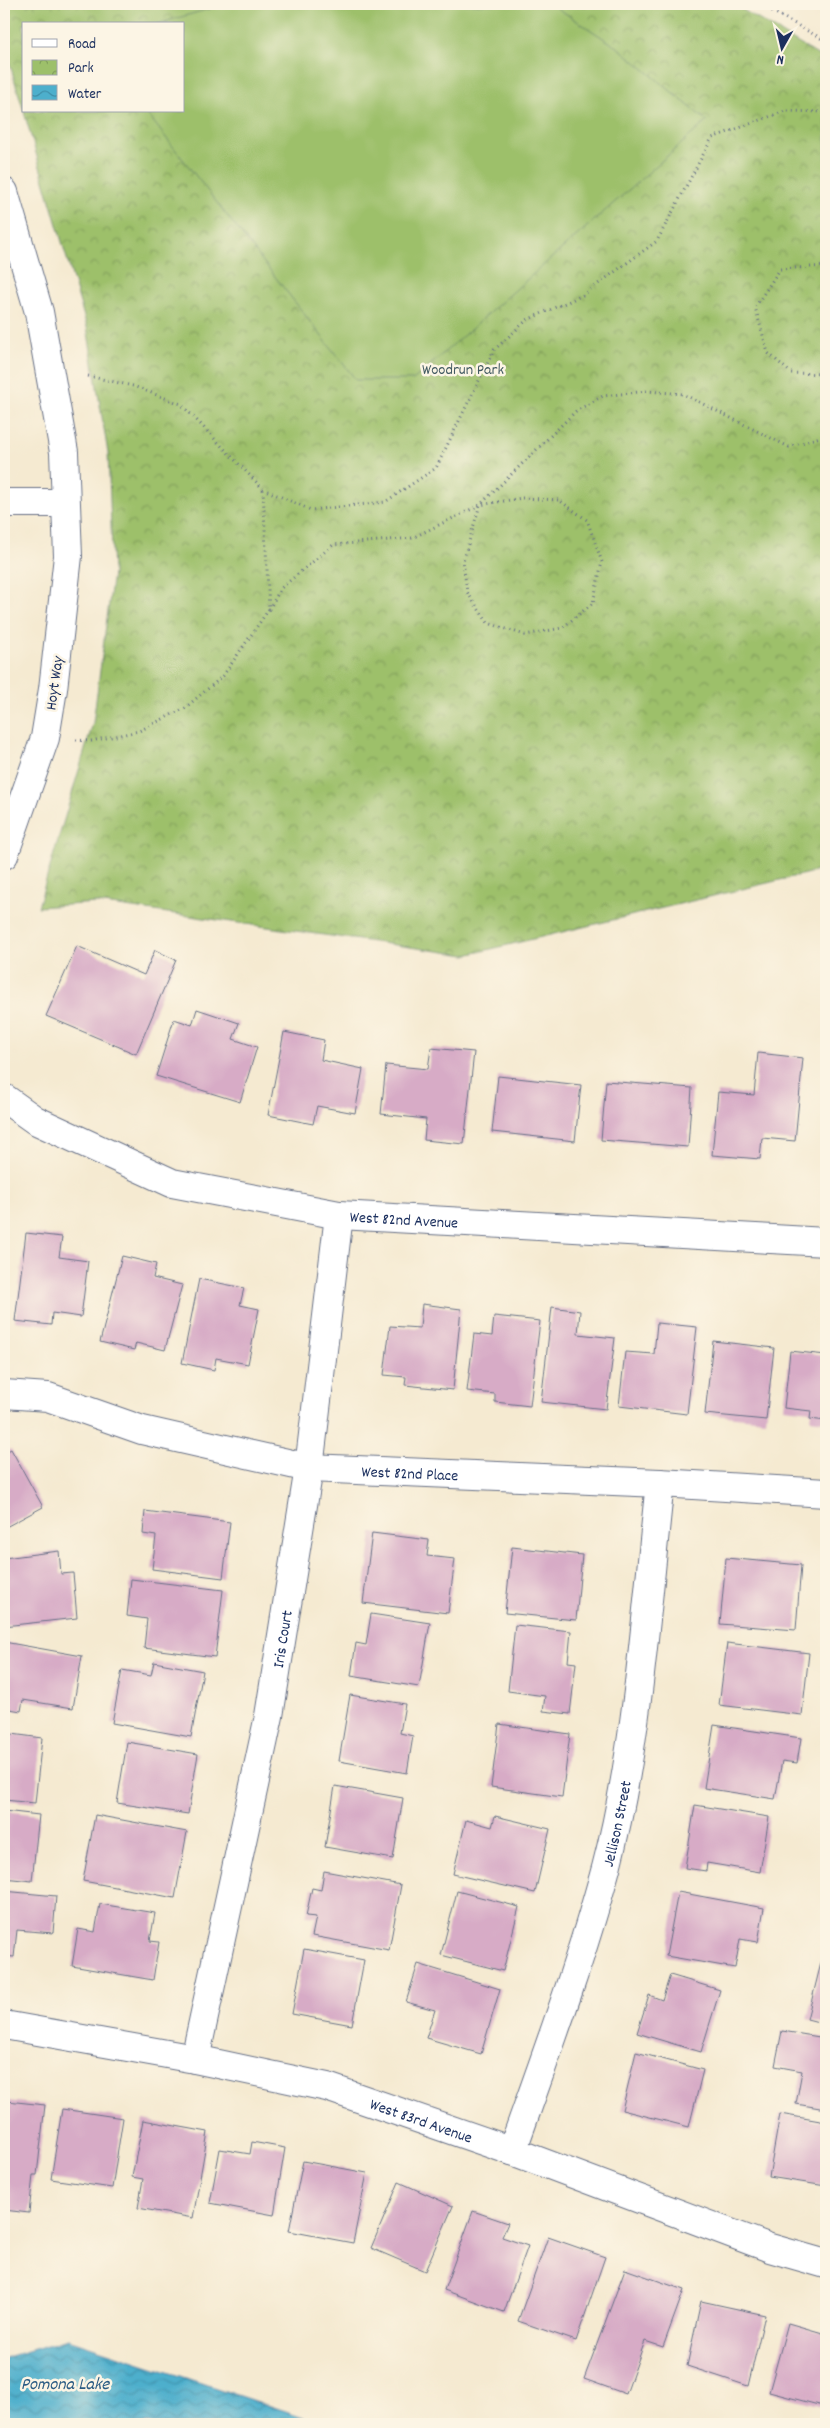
<svg xmlns="http://www.w3.org/2000/svg" width="830" height="2428" viewBox="0 0 830 2428" font-family="Dekko,sans-serif">
<style>
.park{fill:url(#park-crowns);stroke:#5c7864;fill-rule:evenodd}
.pitch{fill:#9dc06a;stroke:#5c7864}
.water{fill:url(#water-waves);stroke:#346f95}
.building{fill:#d7abc6}
.lines{fill:none;stroke-linecap:round;stroke-linejoin:round}
.minor-casing{stroke:#677086;stroke-width:30}
.tertiary-casing{stroke:#677086;stroke-width:30}
.path{stroke:#677086;stroke-width:3;stroke-dasharray:1 4;stroke-linecap:butt}
.minor{stroke:#fff;stroke-width:28}
.tertiary{stroke:#fff;stroke-width:28}
.labels{text-anchor:middle;stroke-width:5;stroke-linejoin:round;paint-order:stroke}
.park-label{font-size:16px;fill:#425a62;stroke:#fcf5e5}
.street-label{font-size:16px;fill:#1b2f5e;stroke:#fcf5e5}
.water-label{font-size:18px;font-style:italic;fill:#2c5c84;stroke:#fcf5e5}
</style>
<defs>
<pattern id="park-crowns" width="20" height="18" patternUnits="userSpaceOnUse" patternTransform="scale(1.25)"><rect width="20" height="18" fill="#9dc06a"/><path d="M2 6a3 3 0 1 1 6 0M12 15a3 3 0 1 1 6 0" fill="none" stroke="#7f9c5a"/></pattern>
<pattern id="water-waves" width="16" height="10" patternUnits="userSpaceOnUse" patternTransform="scale(1.25)"><rect width="16" height="10" fill="#4dafcc"/><path d="M0 5q4-4 8 0t8 0" fill="none" stroke="#3f8fa9"/></pattern>
</defs>
<rect width="100%" height="100%" fill="#fcf5e5"/>
<filter id="ink" filterUnits="userSpaceOnUse"><feTurbulence type="fractalNoise" baseFrequency=".02" numOctaves="2"/><feDisplacementMap in="SourceGraphic" scale="10" xChannelSelector="R" yChannelSelector="G"/><feConvolveMatrix kernelMatrix="1 2 1 2 8 2 1 2 1" color-interpolation-filters="sRGB"/></filter>
<filter id="wash" filterUnits="userSpaceOnUse"><feTurbulence type="fractalNoise" baseFrequency=".0096" numOctaves="4" result="noise"/><feDisplacementMap in="SourceGraphic" scale="20" xChannelSelector="R" yChannelSelector="G"/><feGaussianBlur stdDeviation="1.12" result="paint"/><feColorMatrix in="noise" values="0 0 0 0 0 0 0 0 0 0 0 0 0 0 0 0 0 1.4 0 .05"/><feComposite in="paint" operator="in"/></filter>
<g filter="url(#wash)">
<rect width="100%" height="100%" fill="#f5ead1"/>
<path class="park" d="M4,4H733L826,60V869L466,955L97,903L38,907L93,723L113,573L108,453L87,327L4,44ZM24,24H184V111H24Z"/>
<path class="pitch" d="M226,4H551L620,49L707,121L413,380H356L145,111H184V24H157Z"/>
<path class="water" d="M68,2339L325,2424H4V2358Z"/>
<g id="blocks">
<path class="building" d="M77,946L144,975L155,950L176,960L136,1054L46,1016Z
M197,1009L239,1023L233,1039L257,1047L240,1102L156,1076L174,1019L192,1025Z
M284,1032L324,1040L321,1060L363,1069L355,1113L317,1106L313,1124L268,1115Z
M431,1048L474,1052L464,1144L424,1140L426,1119L381,1114L386,1065L428,1069Z
M758,1053L803,1058L795,1141L762,1138L760,1159L712,1155L718,1092L754,1095Z
M498,1076L581,1085L575,1141L492,1132Z
M606,1081L692,1088L688,1147L601,1140Z
M26,1233L62,1237L59,1257L88,1261L81,1317L52,1313L51,1325L15,1321Z
M122,1256L156,1264L153,1278L182,1285L165,1350L136,1343L134,1350L100,1342Z
M199,1279L244,1288L240,1305L259,1309L248,1364L216,1358L214,1370L182,1363Z
M422,1304L461,1309L453,1390L405,1385L406,1377L384,1375L390,1326L420,1328Z
M552,1307L580,1311L578,1334L615,1338L606,1409L541,1402Z
M494,1316L540,1321L530,1406L495,1402V1394L467,1391L474,1334L492,1336Z
M657,1323L697,1327L687,1414L619,1406L625,1352L654,1354Z
M713,1341L774,1348L766,1420L705,1414Z
M790,1351L826,1355V1421L810,1419L811,1411L784,1408Z
M11,1449L43,1507L4,1528V1453Z
M145,1511L230,1522L223,1578L152,1569L156,1536L143,1534Z
M372,1533L429,1540L427,1556L455,1559L448,1613L363,1603Z
M512,1547L582,1555L576,1620L505,1613Z
M59,1551L61,1574L73,1573L77,1618L4,1626V1558Z
M726,1558L801,1565L796,1630L720,1624Z
M131,1579L223,1590L215,1657L144,1648L147,1619L127,1616Z
M371,1614L430,1623L419,1687L351,1676L356,1643L366,1645Z
M515,1625L571,1631L568,1662L576,1663L570,1714L543,1711L545,1696L508,1691Z
M4,1642L82,1656L73,1708L23,1700L21,1711L4,1708Z
M727,1643L809,1653L802,1715L719,1705Z
M154,1662L203,1671L191,1737L112,1723L122,1670L151,1675Z
M350,1695L405,1704L400,1733L413,1736L407,1773L339,1761Z
M499,1724L570,1734L562,1797L491,1787Z
M714,1725L801,1738L797,1763L782,1761L775,1799L704,1788Z
M4,1733L42,1738L35,1803L4,1800Z
M127,1742L198,1754L188,1814L117,1803Z
M335,1786L403,1798L393,1859L325,1847Z
M695,1805L769,1817L760,1872L707,1863L706,1871L685,1868Z
M4,1811L39,1815L32,1881L4,1878Z
M95,1815L187,1832L175,1898L83,1881Z
M495,1816L550,1829L535,1893L453,1874L466,1820L492,1827Z
M324,1871L401,1885L389,1950L312,1936L316,1917L306,1916L312,1888L321,1890Z
M4,1891L56,1896L53,1933L17,1930L14,1957L4,1956Z
M457,1891L519,1907L503,1971L441,1955Z
M678,1892L764,1908L758,1942L740,1939L735,1968L666,1956Z
M100,1904L155,1913L150,1941L159,1942L153,1980L72,1966L78,1929L95,1932Z
M304,1949L364,1960L352,2025L292,2014Z
M822,1959L826,1961V2024L807,2019Z
M418,1964L500,1989L481,2054L426,2038L435,2010L406,2002Z
M670,1975L720,1990L701,2052L637,2033L649,1995L662,2000Z
M782,2031L826,2038V2109L796,2104L802,2071L775,2066Z
M636,2052L703,2070L689,2127L622,2110Z
M7,2101L45,2105L37,2175H33L29,2213L4,2210V2112Z
M62,2109L123,2118L112,2188L51,2179Z
M780,2114L826,2122V2186L769,2177Z
M143,2120L208,2132L193,2218L138,2208L143,2179L132,2177Z
M252,2142L285,2148L274,2215L210,2203L220,2149L250,2154Z
M303,2161L367,2173L353,2243L289,2231Z
M399,2182L453,2206L425,2271L371,2248Z
M473,2211L508,2223L502,2237L528,2246L504,2312L444,2290Z
M548,2237L605,2257L576,2341L518,2321Z
M625,2269L684,2290L663,2347L645,2341L626,2394L584,2379Z
M701,2301L765,2315L748,2386L687,2366Z
M788,2323L826,2334V2407L769,2392Z"/>
</g>
</g>
<g filter="url(#ink)">
<use href="#blocks" fill-opacity="0" stroke="#677086" stroke-width="1"/>
<g class="lines">
<defs>
<g id="minor">
<path d="M4,503H65"/>
<path id="s1" d="M4,1098L35,1120L172,1183L339,1215L826,1242"/>
<path id="s2" d="M4,1394L48,1397L142,1430L309,1468L660,1483L826,1493"/>
<path id="s3" d="M4,2025L195,2059L327,2087L512,2151L770,2248L826,2264"/>
<path id="s4" d="M195,2059L269,1716L309,1468L339,1215"/>
<path id="s5" d="M512,2151C545,2058 580,1964 606,1868C638,1746 646,1609 660,1483"/>
</g>
<path id="tertiary" d="M4,192L39,312L64,452L68,556L53,689L45,738L4,855"/>
</defs>
<use href="#minor" class="minor-casing"/>
<use href="#tertiary" class="tertiary-casing"/>
<path class="path" d="M759,4L826,41
M826,266L780,269L755,307L768,353L791,373L826,374
M88,376L133,386L181,404L263,489L311,510L385,502L436,468L494,350L527,320L583,295L657,241L712,138L785,111L826,112
M522,498L559,500L587,520L602,562L593,603L562,628L525,635L488,623L467,592L463,561L480,505Z
M269,609L281,588L333,545L412,538L480,505L576,411L603,396L647,391L683,394L789,447L826,435
M76,740L91,741L139,731L185,708L223,676L269,609L263,489"/>
<use href="#minor" class="minor"/>
<use href="#tertiary" class="tertiary"/>
</g>
</g>
<g class="labels">
<g class="park-label">
<text x="463" y="374">Woodrun Park</text>
</g>
<g class="street-label">
<text transform="translate(53 683) rotate(-82)" y="6">Hoyt Way</text>
<text dy="6" stroke="none"><textPath href="#s1" startOffset="424">West 82nd Avenue</textPath></text>
<text dy="6" stroke="none"><textPath href="#s2" startOffset="416">West 82nd Place</textPath></text>
<text dy="6" stroke="none"><textPath href="#s4" startOffset="429">Iris Court</textPath></text>
<text dy="6" stroke="none"><textPath href="#s5" startOffset="344">Jellison Street</textPath></text>
<text dy="6" stroke="none"><textPath href="#s3" startOffset="429">West 83rd Avenue</textPath></text>
</g>
<g class="water-label">
<text x="65" y="2389">Pomona Lake</text>
</g>
</g>
<rect width="830" height="2428" fill="none" stroke="#fcf5e5" stroke-width="20"/>
<rect x="22" y="22" width="162" height="90" fill="#fcf5e5" stroke="#a2a6af"/>
<rect x="32" y="39" width="25" height="8" fill="#ffffff" stroke="#a2a6af"/>
<text x="68" y="48" font-size="15" fill="#1b2f5e">Road</text>
<rect x="32" y="60" width="25" height="15" fill="url(#park-crowns)" stroke="#a2a6af"/>
<text x="68" y="72" font-size="15" fill="#1b2f5e">Park</text>
<rect x="32" y="85" width="25" height="15" fill="url(#water-waves)" stroke="#a2a6af"/>
<text x="68" y="98" font-size="15" fill="#1b2f5e">Water</text>
<g transform="translate(782 48) rotate(188)" stroke="#fcf5e5" stroke-width="4" paint-order="stroke">
<path d="M0-4L9 19L0 12L-9 19Z" fill="#1b2f5e"/>
<text y="-8" font-size="14" font-weight="bold" text-anchor="middle" fill="#1b2f5e">N</text>
</g>
</svg>
